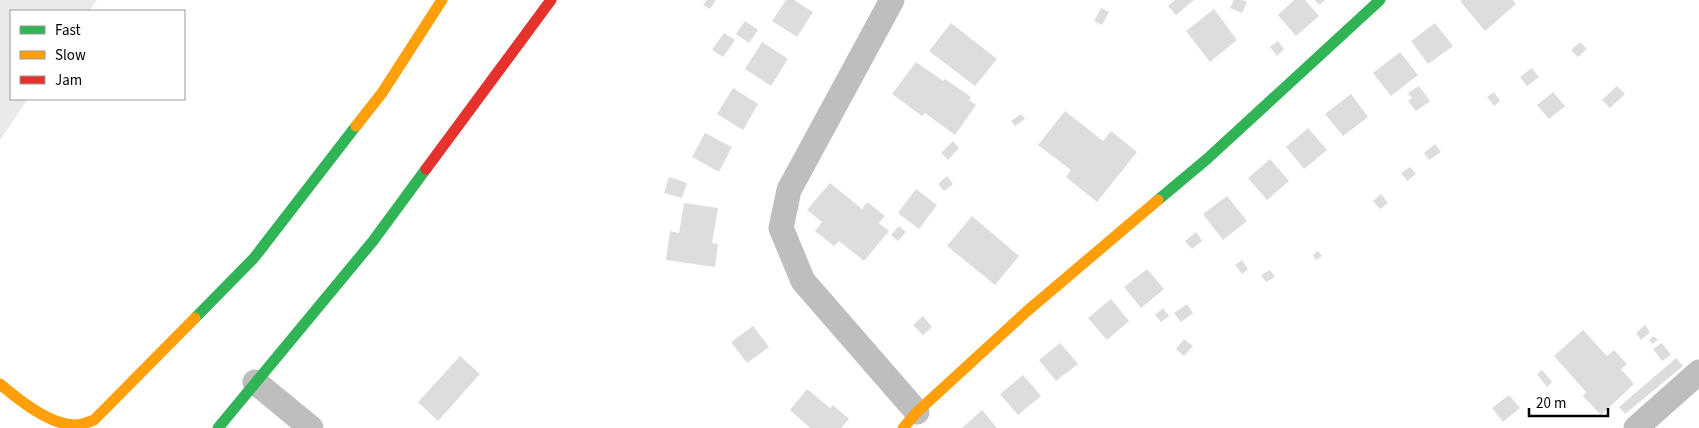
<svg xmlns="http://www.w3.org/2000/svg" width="1699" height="428" viewBox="0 0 1699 428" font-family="'Source Sans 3',sans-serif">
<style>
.green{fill:#eaeaea}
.building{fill:#ddd}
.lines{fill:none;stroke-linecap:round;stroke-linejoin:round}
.street{stroke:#bebebe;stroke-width:25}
.fast{stroke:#30b455;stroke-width:11}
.slow{stroke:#ff9f0a;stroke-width:11}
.jam{stroke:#e5322d;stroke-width:11}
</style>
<rect width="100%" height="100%" fill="#fff"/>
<path class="green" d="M0,0H97L89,11H11V99H28L0,140Z"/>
<path class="building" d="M707,0H716L710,9L703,5Z
M786,0H794L813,12L797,37L772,21Z
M1175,0H1194L1176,15L1168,6Z
M1234,0H1242L1247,2L1242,13L1230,8Z
M1294,0H1305L1319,16L1296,36L1278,15Z
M1315,0H1325L1319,5Z
M1462,0H1513L1516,4L1485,31L1460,1Z
M1101,8L1109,12L1102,25L1094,21Z
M1214,9L1237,40L1210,62L1186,31Z
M745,21L758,30L749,43L736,34Z
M951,23L997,59L975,86L929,51Z
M1435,23L1453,46L1428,64L1411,41Z
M724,33L735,40L723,57L712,50Z
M1278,41L1284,49L1277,56L1270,47Z
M762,42L788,59L771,86L745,69Z
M1580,42L1587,49L1578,57L1571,50Z
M1400,52L1418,75L1391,96L1373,73Z
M916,62L943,81L945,79L971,97L969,100L976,105L955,135L925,113L922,116L892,94Z
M1532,68L1539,77L1527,86L1520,77Z
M1419,86L1430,101L1416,111L1408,101L1412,98L1408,93Z
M1617,86L1625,94L1610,108L1602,100Z
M733,88L758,104L743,130L717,114Z
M1494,92L1500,101L1494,106L1487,97Z
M1553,92L1565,106L1549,119L1537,105Z
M1351,94L1368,117L1343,136L1325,114Z
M1065,111L1103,141L1111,131L1137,152L1097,202L1066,177L1071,170L1038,145Z
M1021,114L1025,119L1015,126L1011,121Z
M1308,128L1327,150L1304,169L1286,147Z
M705,133L732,147L719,172L692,157Z
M953,141L959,148L948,160L941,153Z
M1435,144L1441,152L1429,160L1424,153Z
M1270,159L1289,181L1267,200L1248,178Z
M1410,167L1416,174L1407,181L1401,173Z
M947,176L953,184L944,191L938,184Z
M669,177L687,183L682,198L664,193Z
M830,183L862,209L867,202L885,216L879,223L889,231L864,261L839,241L834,246L815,231L822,222L807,210Z
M916,189L937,205L919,229L898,213Z
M1381,194L1388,203L1380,209L1373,201Z
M1227,196L1247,221L1223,240L1203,214Z
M684,203L718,208L712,243L718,244L715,267L666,260L670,231L679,233Z
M972,216L1019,256L995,285L947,246Z
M899,226L906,232L898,241L891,235Z
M1196,232L1202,241L1192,249L1185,241Z
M1318,251L1322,256L1316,260L1313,255Z
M1242,260L1248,269L1242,274L1235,265Z
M1147,269L1164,289L1141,308L1124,287Z
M1270,270L1275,277L1266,282L1261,275Z
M1111,299L1129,321L1107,340L1088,318Z
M1187,304L1193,313L1181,322L1174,313Z
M1163,308L1169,316L1161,322L1155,315Z
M923,316L932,327L923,335L913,325Z
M1645,325L1650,332L1641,340L1636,333Z
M753,326L769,347L747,363L731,342Z
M1583,330L1607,356L1614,350L1627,364L1621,369L1634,384L1601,415L1583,396L1586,392L1554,356Z
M1654,336L1658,340L1652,344L1649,340Z
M1184,339L1193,346L1184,356L1176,349Z
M1060,343L1078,364L1056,381L1039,360Z
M1662,343L1671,355L1662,361L1653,349Z
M460,356L480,374L438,421L418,402Z
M1676,358L1683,366L1625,414L1619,407Z
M1542,370L1552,382L1547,387L1537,374Z
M1023,375L1041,396L1018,415L1000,394Z
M807,389L830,408L833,405L849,419L841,428H810L790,410Z
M1509,395L1520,408L1503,422L1492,408Z
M982,410L997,428H962Z"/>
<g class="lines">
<path class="street" d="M892,0L789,190L781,228L803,281L917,412
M255,382L311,428
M1636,428L1699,372"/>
<path class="fast" d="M1158,200L1207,159L1380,0
M195,318L254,258L356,126
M218,428L373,241L426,169"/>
<path class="slow" d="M356,126L382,93L442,0
M0,384C19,400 50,425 75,425C82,425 88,422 94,420L195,318
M903,428L917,412L1026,312L1158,200"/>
<path class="jam" d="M426,169L551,0"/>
</g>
<rect x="10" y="10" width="175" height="90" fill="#ffffff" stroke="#999999"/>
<rect x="20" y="26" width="25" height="8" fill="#30b455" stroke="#999999"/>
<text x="55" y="35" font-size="15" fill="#000000">Fast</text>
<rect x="20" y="51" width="25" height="8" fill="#ff9f0a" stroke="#999999"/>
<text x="55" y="60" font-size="15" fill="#000000">Slow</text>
<rect x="20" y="76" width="25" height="8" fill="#e5322d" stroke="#999999"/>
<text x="55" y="85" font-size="15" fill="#000000">Jam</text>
<path d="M1529 408v8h79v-8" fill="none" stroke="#000000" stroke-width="2.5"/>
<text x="1536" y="408" font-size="15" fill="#000000" stroke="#ffffff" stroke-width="4" paint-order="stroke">20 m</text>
</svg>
